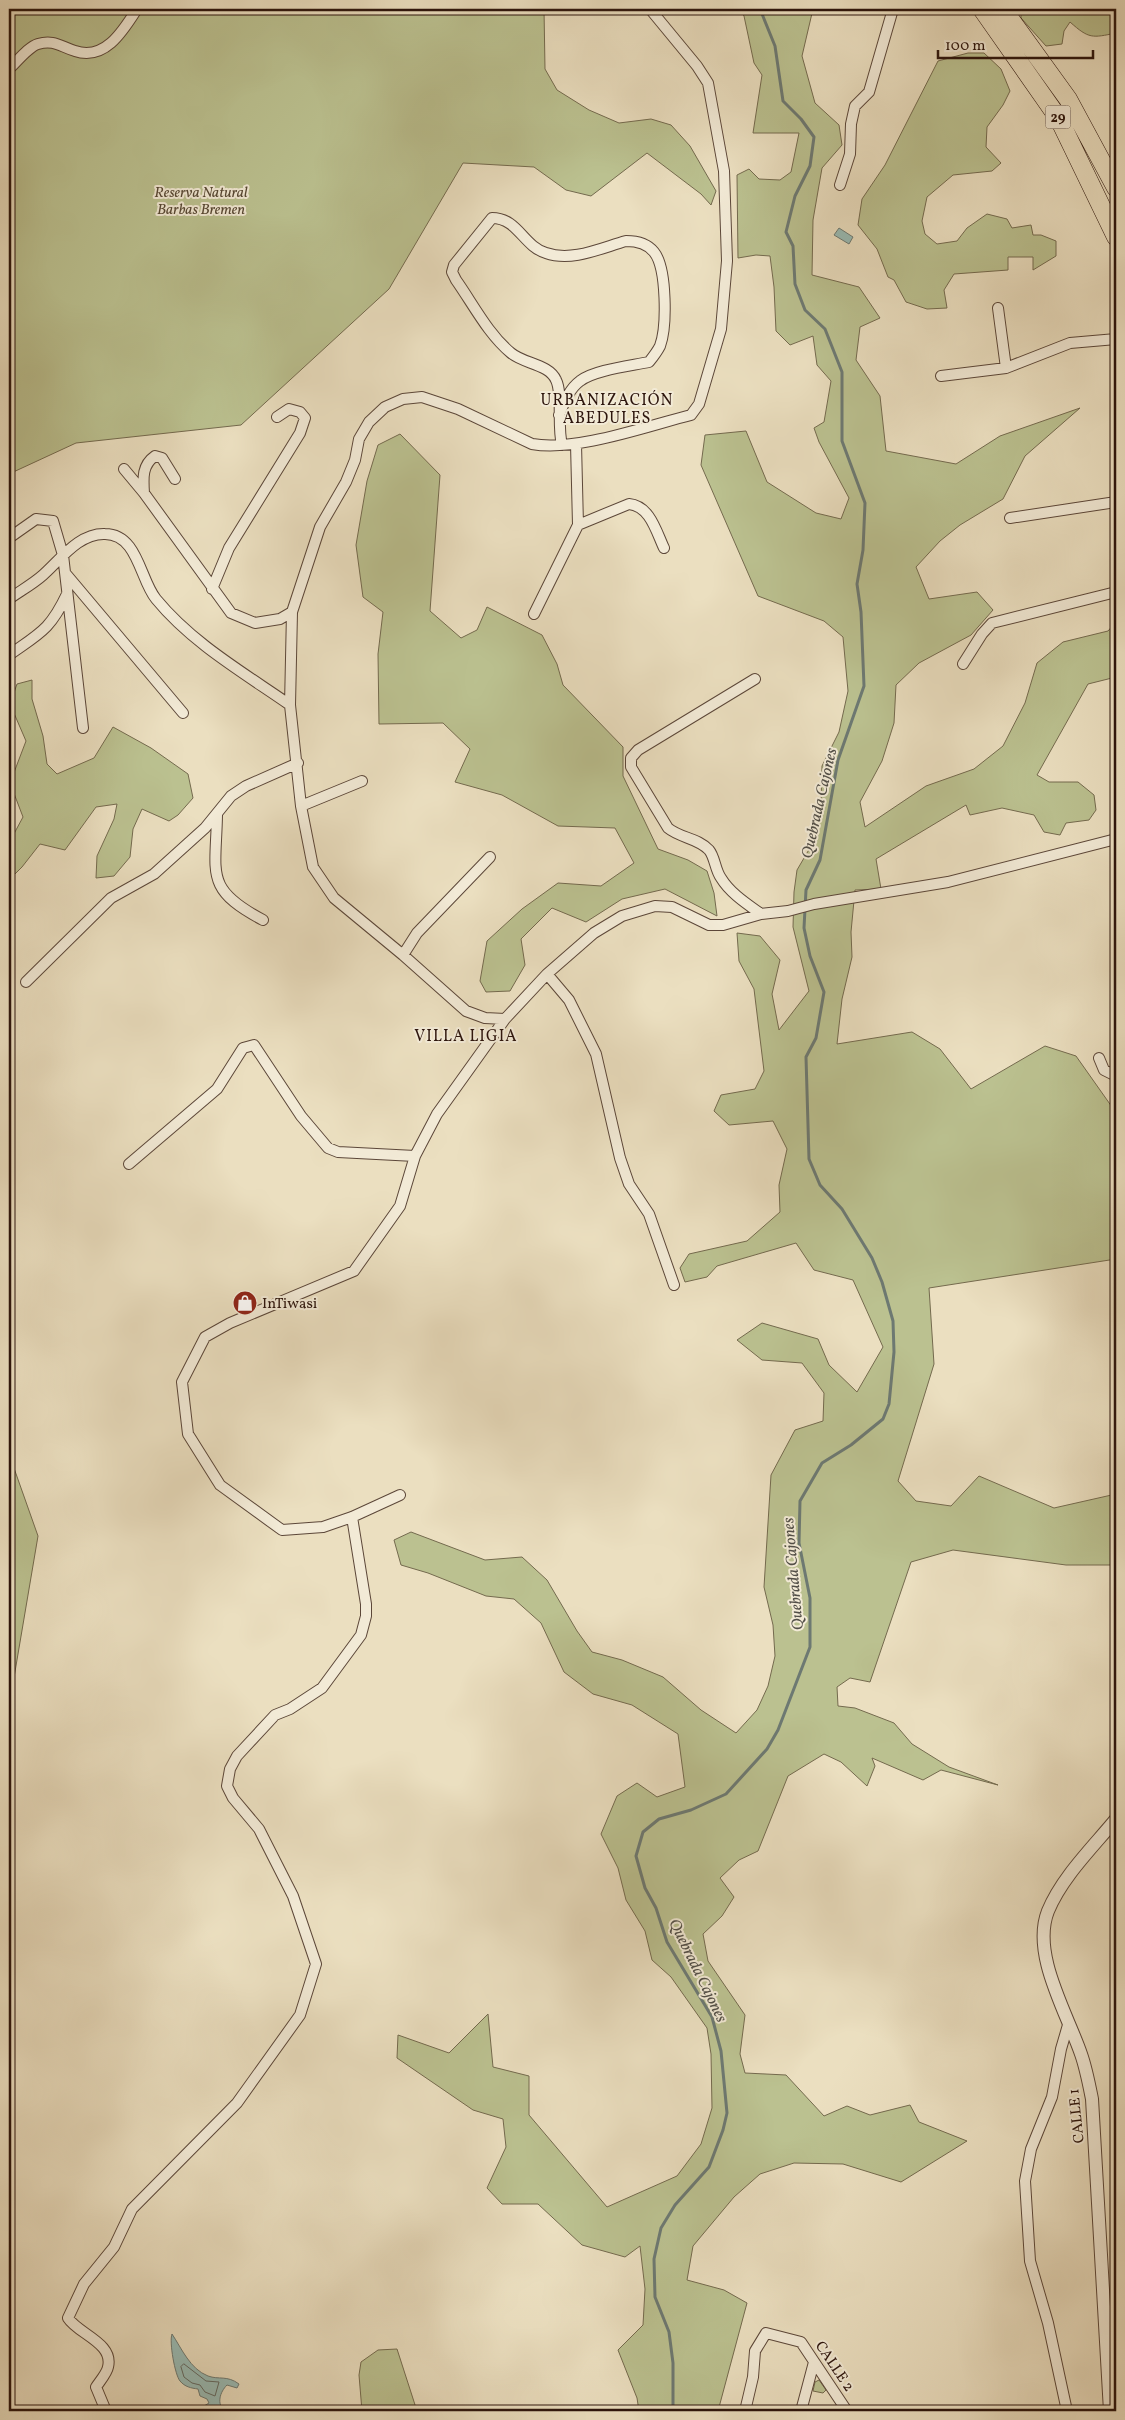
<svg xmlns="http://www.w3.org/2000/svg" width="1125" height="2420" viewBox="0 0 1125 2420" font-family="Vollkorn,serif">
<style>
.green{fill:#bbc190;stroke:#746a4e}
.water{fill:#99bcb6;stroke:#6d7972}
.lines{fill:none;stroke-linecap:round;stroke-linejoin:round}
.shore{stroke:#626861;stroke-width:1}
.stream{stroke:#6d7972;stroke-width:3}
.minor-casing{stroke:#5c4739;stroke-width:12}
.tertiary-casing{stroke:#5c4739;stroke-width:14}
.trunk-casing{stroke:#2c140c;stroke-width:19}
.minor{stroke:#f2ead6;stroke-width:10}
.tertiary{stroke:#f2ead6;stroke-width:12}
.trunk{stroke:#ebdfc0;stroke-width:18}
.labels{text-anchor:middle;stroke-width:4;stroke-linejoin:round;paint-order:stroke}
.shield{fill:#f2ead6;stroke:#675449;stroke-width:1}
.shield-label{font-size:14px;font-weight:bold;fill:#2c140c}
.park-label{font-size:15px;font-style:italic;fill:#574834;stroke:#f2ead6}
.poi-label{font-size:15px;fill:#2c140c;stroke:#f2ead6;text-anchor:start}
.street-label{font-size:15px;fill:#2c140c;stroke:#f2ead6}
.neighbourhood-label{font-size:16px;letter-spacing:1px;fill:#2c140c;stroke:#f2ead6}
.water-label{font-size:16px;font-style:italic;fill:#524f48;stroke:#f2ead6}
</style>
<rect width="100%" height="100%" fill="#ebdfc0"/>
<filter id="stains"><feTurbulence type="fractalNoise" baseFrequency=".004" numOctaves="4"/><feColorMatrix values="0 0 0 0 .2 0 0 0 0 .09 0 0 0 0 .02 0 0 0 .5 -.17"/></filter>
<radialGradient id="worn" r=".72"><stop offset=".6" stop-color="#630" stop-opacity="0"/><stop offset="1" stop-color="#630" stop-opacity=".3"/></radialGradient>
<path class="green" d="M9,9H544L545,69L557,90L589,110L619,123L651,119L671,125L690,146L716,191L711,205L701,194L647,153L591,196L566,190L534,167L463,163L389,289L241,425L76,443L9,474Z
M740,9H813L802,56L815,103L839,125L842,145L822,168L813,220L812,275L859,287L880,318L860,327L856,360L880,396L886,451L956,464L1000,436L1080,408L1025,456L1003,499L960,525L940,541L916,567L929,599L977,592L993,610L971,635L919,663L896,685L894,723L882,761L860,802L865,827L926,786L974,769L1003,746L1025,703L1037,663L1063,642L1108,631L1116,622V677L1088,684L1037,775L1049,782H1078L1094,795L1096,810L1089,820L1066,823L1060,835L1044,832L1034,815L1002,808L970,815L966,805L876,859L881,889L855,890L851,932L852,957L842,999L837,1044L912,1032L940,1049L971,1089L1045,1046L1076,1056L1112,1107L1116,1106V1259L929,1288L934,1364L898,1481L916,1501L951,1506L979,1476L1054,1508L1116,1494V1565H1066L953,1550L911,1562L870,1682L850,1678L837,1687L838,1706L855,1708L894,1723L912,1744L949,1767L998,1785L941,1770L923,1780L872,1758L875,1766L867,1786L841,1762L824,1754L788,1776L758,1851L739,1860L720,1878L734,1897L722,1916L703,1934L708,1961L745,2015L740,2054L745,2073L786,2075L824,2116L847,2106L870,2115L910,2105L919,2122L967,2141L901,2182L843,2164L794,2163L760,2174L734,2197L693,2246L687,2280L724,2290L747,2303L718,2411H639L637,2398L618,2350L643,2325L645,2289L640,2246L625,2257L582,2245L538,2204H502L487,2188L506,2147L503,2119L473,2110L397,2058L398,2035L449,2053L488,2014L493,2067L529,2076V2115L607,2207L677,2176L701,2144L712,2108L711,2054L707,2028L671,1977L652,1960L645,1931L626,1900L618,1868L601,1834L617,1796L637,1783L657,1797L685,1787L678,1734L632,1705L593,1694L564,1672L541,1623L514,1599L486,1596L428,1573L401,1565L394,1540L411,1532L485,1560L522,1557L547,1580L577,1631L592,1652L622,1660L663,1677L701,1710L736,1733L757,1710L768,1686L775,1656L773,1625L764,1587L771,1475L795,1430L823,1421L824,1393L802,1363L762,1360L737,1340L762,1323L818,1339L829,1365L857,1392L883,1347L853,1280L814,1270L796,1243L717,1266L707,1277L685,1282L680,1268L689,1254L747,1241L780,1212L779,1185L787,1149L773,1121L729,1125L714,1111L721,1095L755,1089L764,1071L754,989L739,961L737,933L760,936L780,960L772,994L779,1030L809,991L793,927L794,892L797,870L814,841L821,805L822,766L839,732L848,691L843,637L824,621L758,596L701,465L705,435L746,431L767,482L816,513L841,519L849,498L819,442L814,428L824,422L831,381L817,365L813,336L790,345L776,331L774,287L770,256L756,255L738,258L737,175L749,169L759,179L780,180L791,172L799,133H753L762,75L754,63L744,16Z
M1021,9H1116V33C1092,38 1089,39 1070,22L1064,31L1062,44L1046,46L1021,18Z
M968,53H984L1001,69L1010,91L1003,105L987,127L986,147L1001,163L992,171L953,175L927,197L922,221L925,234L937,244L957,241L967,228L987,214L1007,219L1012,228L1031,225L1033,235H1041L1056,241V256L1033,270V257H1008V270L954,274L944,290L947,308L927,309L906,302L894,280L888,277L877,249L858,225L862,199L885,165L938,61Z
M400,434L440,475L430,611L461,638L477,630L487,607L542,635L557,664L563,685L623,747V776L658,849L688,860L707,871L714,893L717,916L665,889L622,899L586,922L552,908L521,939L525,965L510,991L486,992L480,981L487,941L522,909L558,883L601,886L634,863L615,828L558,826L502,795L455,782L470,749L443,723L379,724L378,654L383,612L363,597L356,545L367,481L378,445Z
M32,680V699L43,736L47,764L57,774L94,758L113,727L151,748L188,774L193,798L178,815L169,821L142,809L133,829L130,857L114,876L96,878L97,856L114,819L117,804L96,807L65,850L40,844L22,867L9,880V843L23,817L10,783L26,741L10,704L17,684Z
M9,1454L38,1536L9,1707Z
M397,2349L417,2411H362L359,2375L361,2362L378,2350Z
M819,2380L826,2390L823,2393L813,2391L815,2382Z"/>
<path class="water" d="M839,228L853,237L849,244L834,235Z
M172,2334C182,2349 190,2369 208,2376C219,2380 227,2375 239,2384L237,2388L227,2385C220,2392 216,2404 225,2411H209L204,2406L209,2403L207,2399L200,2396L198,2389C191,2388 185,2387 180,2381C175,2375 169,2342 172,2334Z"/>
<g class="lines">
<path class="shore" d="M184,2364L206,2381L219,2382L215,2396L205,2392L200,2385L192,2383L184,2377L181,2367Z"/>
<path class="stream" d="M673,2411V2363L669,2332L655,2297L654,2259L661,2228L675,2205L709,2167L723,2130L727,2113L721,2051L712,2017L667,1942L656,1908L645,1888L636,1856L643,1832L659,1819L691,1810L726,1794L767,1749L778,1730L810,1647V1598L799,1543L800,1501L822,1463L851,1445L883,1419L889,1404L894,1352L893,1321L882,1282L872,1258L842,1209L820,1185L809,1159L806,1057L816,1038L824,992L810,956L804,928L806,890L820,860L838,760L864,686L861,612L857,584L863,550L865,503L842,441V372L825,329L805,310L795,284L793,246L786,232L795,196L810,166L814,137L801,119L783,101L775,46L760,9"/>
<defs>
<path id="minor" d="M9,69C17,62 28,47 38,44C54,39 61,47 75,51C105,61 123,31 137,9
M840,185L850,154L851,124L855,106L869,92L893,9
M998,308L1006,368
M941,376L1006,368L1070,343L1116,339
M559,415C564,403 569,389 580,381C594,370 630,366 649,362C653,357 657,352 660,346C667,327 667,268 654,252C647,243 637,241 626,241C601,248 572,262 546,253C523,246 518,218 492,218L454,265L452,272L456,280C473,304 488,334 511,353C524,364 549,364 556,380C563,394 557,427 562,445
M124,469L144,493L231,613L255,623L280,619L292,612
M144,493C143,478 142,465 155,456L162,458L175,479
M1010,518L1116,502
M578,525L629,504C650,506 656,531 664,548
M9,538L36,519L53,521L63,555L83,728
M66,574L183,713
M212,589L229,548L300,433L305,418L300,412L289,409L277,417
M9,599C20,591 33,584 43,575C61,559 79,533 105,534C138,534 140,580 156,599C192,643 244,673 290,705
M534,614L578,525L576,444
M9,655C40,633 50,630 67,594
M963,664L982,634L992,623L1116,592
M755,679L638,750L631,758V767L668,828C680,838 698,838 709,850C715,857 715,870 721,878C730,893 747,904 761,914
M301,806L362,781
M217,815C216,874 204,889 263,920
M403,955L417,933L490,857
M547,974L569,1000L596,1054L620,1158L629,1184L649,1214L674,1285
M26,982L111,898L154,874L205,828L231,796L246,786L298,763
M505,1019L485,1018L466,1011L403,955L334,898L313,867L301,806L290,705L292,612L320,527L346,482L355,460L359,439L369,422L385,407L403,399L422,397L458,409L532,444C576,452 647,426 691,415L699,404L721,329L727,261L724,171L708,83L697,66L650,9
M1099,1058L1104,1070L1116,1076
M129,1164L217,1089L243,1048L254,1045L301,1116L328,1148L338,1152L415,1156
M400,1495L352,1517L323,1527L282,1530L220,1485L188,1434L182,1382L205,1337L230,1323L354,1271L400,1206L415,1156L437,1114L505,1019L547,974L594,933L622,916L655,906L672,907L709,925H723L761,914L788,911L814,904L948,882L1116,839
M106,2411L96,2387C100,2381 107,2373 108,2367C114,2343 78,2334 68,2318L84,2284L114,2247L132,2209L237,2103L300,2015L316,1964L293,1896L259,1829L233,1798L227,1786L230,1769L237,1756L275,1715L290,1709L322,1688L361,1635L366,1616V1604L352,1517
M745,2411L753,2377L755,2351L766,2333L801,2342L847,2411
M801,2411L814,2362
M1067,2411L1048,2323L1030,2261L1025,2181L1031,2149L1052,2097L1061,2049L1068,2025"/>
<path id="tertiary" d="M1110,2411L1092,2099C1089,2084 1086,2068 1081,2054C1067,2013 1031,1954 1048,1911C1062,1877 1093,1847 1116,1819"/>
<path id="trunk" d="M982,9L1059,119L1116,237
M1003,9L1068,99L1116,188"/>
</defs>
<use href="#minor" class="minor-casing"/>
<use href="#tertiary" class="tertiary-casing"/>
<use href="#trunk" class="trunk-casing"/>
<use href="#minor" class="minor"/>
<use href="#tertiary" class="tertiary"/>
<use href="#trunk" class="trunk"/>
</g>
<defs>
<symbol id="shop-disc" viewBox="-11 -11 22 22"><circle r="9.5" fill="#8f2418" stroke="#f2ead6"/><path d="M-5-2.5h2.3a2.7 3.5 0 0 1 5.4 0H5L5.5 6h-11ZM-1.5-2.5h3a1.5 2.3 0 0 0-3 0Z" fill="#fff"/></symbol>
</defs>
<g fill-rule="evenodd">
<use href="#shop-disc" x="231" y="1289" width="28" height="28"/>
</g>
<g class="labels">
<rect class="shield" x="1045.5" y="105.5" width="25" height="23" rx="4"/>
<g class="shield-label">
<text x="1058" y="122">29</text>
</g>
<g class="park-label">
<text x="201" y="197">Reserva Natural<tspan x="201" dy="17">Barbas Bremen</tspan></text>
</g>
<g class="poi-label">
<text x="262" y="1308">InTiwasi</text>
</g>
<g class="street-label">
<text transform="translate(1076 2116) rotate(-96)" y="5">CALLE 1</text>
<text transform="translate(835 2366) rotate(56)" y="5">CALLE 2</text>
</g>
<g class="neighbourhood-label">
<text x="607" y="405">URBANIZACIÓN<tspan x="607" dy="18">ABEDULES</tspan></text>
<text x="466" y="1041">VILLA LIGIA</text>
</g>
<g class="water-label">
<text transform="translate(818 803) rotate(-77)" y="6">Quebrada Cajones</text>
<text transform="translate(792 1574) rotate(-95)" y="6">Quebrada Cajones</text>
<text transform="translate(699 1970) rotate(64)" y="6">Quebrada Cajones</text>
</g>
</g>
<rect width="1125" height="2420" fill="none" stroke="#ebdfc0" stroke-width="30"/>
<rect x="10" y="10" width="1105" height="2400" fill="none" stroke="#2c140c" stroke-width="2.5"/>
<rect x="15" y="15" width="1095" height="2390" fill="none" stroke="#2c140c"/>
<path d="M938 50v8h155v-8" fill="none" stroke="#2c140c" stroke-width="2.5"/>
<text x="945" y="50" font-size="15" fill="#2c140c" stroke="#f2ead6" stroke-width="4" paint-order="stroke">100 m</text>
<rect width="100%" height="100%" filter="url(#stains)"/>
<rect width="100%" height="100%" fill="url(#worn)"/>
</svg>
